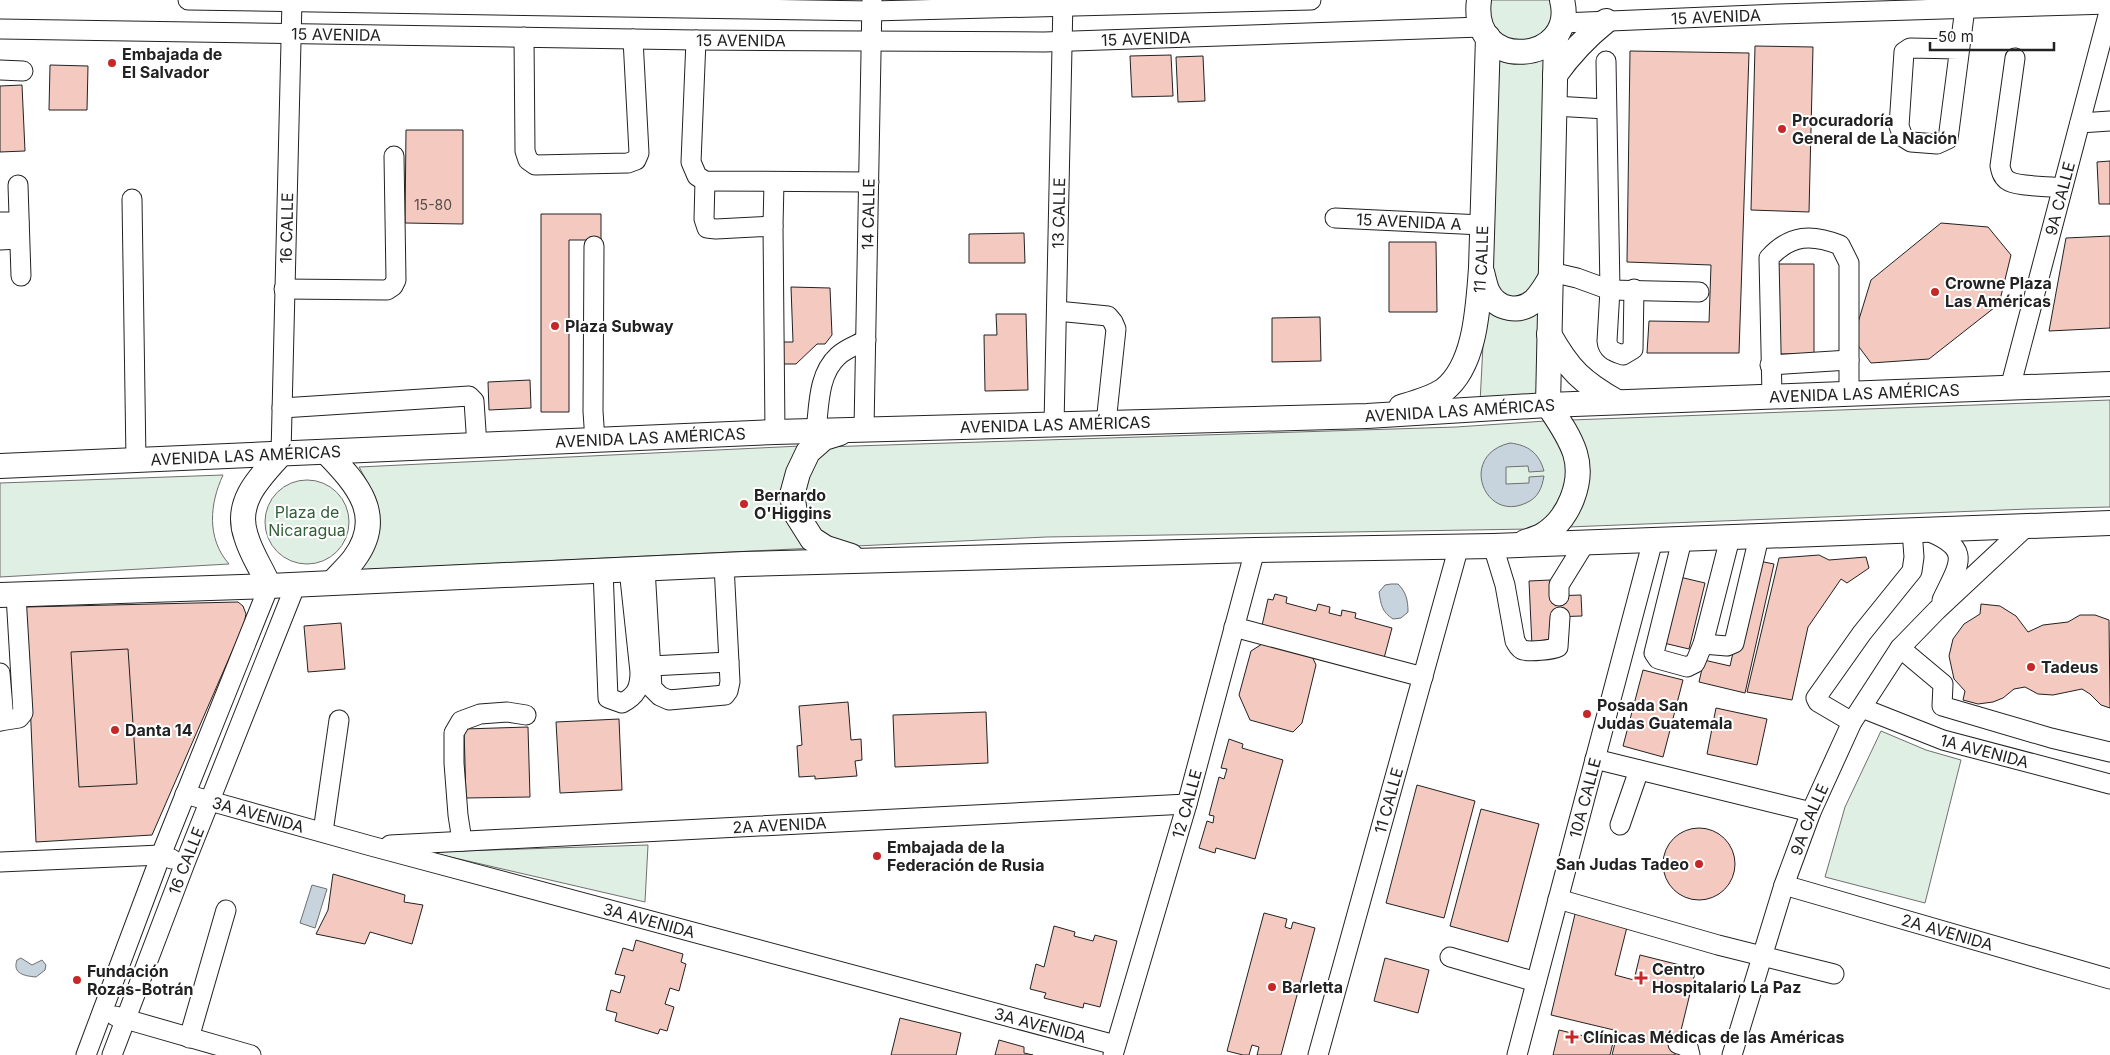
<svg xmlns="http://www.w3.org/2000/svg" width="2110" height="1055" viewBox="0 0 2110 1055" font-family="Inter,sans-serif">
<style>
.green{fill:#e0efe3;stroke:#6f6f6f}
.water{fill:#c7d3dd;stroke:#6f6f6f}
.building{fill:#f3c9c0;stroke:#222}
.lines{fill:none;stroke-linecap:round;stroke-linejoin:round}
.minor-casing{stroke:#222;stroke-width:21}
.major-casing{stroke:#222;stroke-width:26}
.minor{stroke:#fff;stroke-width:19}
.major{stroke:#fff;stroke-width:24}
.poi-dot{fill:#c62828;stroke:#fff;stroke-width:2}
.labels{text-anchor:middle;stroke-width:4;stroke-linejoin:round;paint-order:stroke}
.number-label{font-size:14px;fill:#564c4a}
.street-label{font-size:16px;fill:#222;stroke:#fff}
.poi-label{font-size:16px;font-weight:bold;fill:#222;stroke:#fff;text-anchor:start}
.park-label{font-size:16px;fill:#2f5e38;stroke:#fff}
</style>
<rect width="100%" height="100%" fill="#fff"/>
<path class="green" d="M1488,0H1552L1554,17L1544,35L1514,44L1489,24Z
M1492,52L1548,54L1542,277L1527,297L1500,298L1489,266Z
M1485,305L1529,317L1542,311L1543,399L1480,403Z
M2110,400V507L2029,509L1568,527L1571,420Z
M1546,421C1553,431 1560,444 1564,455C1575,484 1556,518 1530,529L1046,537L835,547L800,510L804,475L823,447L1456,427Z
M801,446L793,471L815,548L357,570L379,514L373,492L359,467Z
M223,475C210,503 206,538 229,564L0,577V483Z
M265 522a42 42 0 1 1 84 0a42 42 0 1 1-84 0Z
M1881,731L1926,750L1961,760L1925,903L1825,877L1845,807Z
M648,845L645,902L429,852Z"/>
<path class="water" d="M1510,443C1528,445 1539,453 1544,471L1529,472L1528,466L1506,467V484L1529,483V477L1544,476C1542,488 1538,498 1526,503C1484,523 1458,455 1510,443Z
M1391,584H1398C1406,592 1408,600 1408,612L1401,618L1393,619C1382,612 1381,605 1379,592L1385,585Z
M312,885L327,889L315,928L300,923Z
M21,958L32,965L42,960L46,965L45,970L36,977C25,976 12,974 17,960Z"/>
<path class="building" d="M1755,46L1813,47L1809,212L1751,210Z
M1630,51L1749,53L1739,353H1647L1649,321L1709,322L1711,265L1627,262Z
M1171,55L1173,96L1132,97L1130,56Z
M1203,56L1205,101L1178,102L1176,57Z
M50,65L88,66L87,110H49Z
M22,85L25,151L0,152V86Z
M406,130H463V224L405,223Z
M2110,161V204H2099L2097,162Z
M541,214H601V240H569V412H541Z
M1941,223L1988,227L2011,255L1999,304L1929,359L1871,363L1853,339L1871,280Z
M1024,233L1025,263H969V234Z
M2110,236V328L2049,331L2066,238Z
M1389,242H1436L1437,312H1389Z
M1775,264H1814V354H1775Z
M791,287L830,288L832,335L825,344H817L796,364H780L779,342H793Z
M996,314H1026L1028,390L985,391L984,335H997Z
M1320,317L1321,361L1272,362V318Z
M530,380L531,408L489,410L488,382Z
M1819,555L1829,560L1866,557L1869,568L1847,583L1841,579L1808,627L1792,700L1747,692L1779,558Z
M1754,560L1774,564L1745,693L1699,682L1704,660L1730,666Z
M1667,574L1705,583L1689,649L1651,640Z
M1550,580L1551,596L1581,595L1582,616L1551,617L1552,645L1532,646L1529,581Z
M1275,594L1287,597L1286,603L1316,611L1318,604L1330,607L1329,613L1341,616L1342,610L1356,613L1355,618L1392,628L1383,662L1261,630L1268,599L1273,600Z
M238,602L243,606L246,614L244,624L152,835L36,842L26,607Z
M1981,604L2000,606L2016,616L2028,632L2043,625L2068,622L2080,615H2095L2109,620L2110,708L2101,705L2090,694L2082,689L2053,695L2038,694L2025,687L2014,689L2003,698L1993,702L1978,704L1963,700L1965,691L1954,679L1949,656L1953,639L1964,624L1980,614Z
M341,623L345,669L308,672L304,626Z
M1270,639L1310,652L1316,665L1302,723L1293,732L1250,720L1239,695L1251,651Z
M128,649L137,784L79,787L71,652Z
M1643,670L1683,680L1663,757L1623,746Z
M848,702L851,740L861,739L862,760L855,761L857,776L815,779V776L799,777L797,746L802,745L799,706Z
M1716,708L1767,719L1757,765L1707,754Z
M986,712L988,763L895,767L893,715Z
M619,719L622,790L560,793L556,722Z
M528,727L530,797L466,798L464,729Z
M1229,739L1243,744L1242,748L1283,760L1255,859L1216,848L1215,853L1199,848L1207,821L1213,823L1214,816L1209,815L1219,777L1224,779L1227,769L1221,768Z
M1417,785L1475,801L1444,918L1386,903Z
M1481,809L1539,824L1508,942L1450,926Z
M1663 864a36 36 0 1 1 72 0a36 36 0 1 1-72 0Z
M333,874L405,895L404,902L423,905L412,944L370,932L365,944L316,934L328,910Z
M1576,910L1628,923L1615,975L1634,980L1640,955L1696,969L1675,1055H1612L1618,1031L1551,1015Z
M1264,913L1287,919L1285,927L1291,929L1293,922L1315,928L1281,1055H1257L1259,1047L1252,1045L1249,1055H1243L1227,1051Z
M1054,926L1075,932L1074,936L1093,941L1095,935L1117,941L1100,1007L1084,1003L1083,1008L1044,998L1046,993L1030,989L1036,964L1044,967Z
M636,940L683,954L681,962L686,964L679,991L670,988L665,1004L674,1007L667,1031L660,1029L658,1034L615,1021L617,1013L606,1010L611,990L620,993L625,976L615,974L623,948L633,951Z
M1385,958L1429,970L1418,1013L1374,1001Z
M900,1018L961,1033L956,1055H891Z
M1559,1030L1613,1043L1610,1055H1553Z
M999,1040L1024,1047V1053L1033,1055H995Z"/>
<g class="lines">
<defs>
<g id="minor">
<path d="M188,0L872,11L1311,0"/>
<path id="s1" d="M1562,23L1779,14L2110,4"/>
<path id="s2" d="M0,29L696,40L1044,42L1481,27"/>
<path d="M524,37L525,151L528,160L535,165L628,163L636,160L639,153L633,39"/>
<path d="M696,40L691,162L697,176L705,181L869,182"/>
<path d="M1959,49L1910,48L1904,52L1899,126L1903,137L1911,142L1937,144L1948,139L1965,8"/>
<path d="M2015,58L2000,166C2001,171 2002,176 2007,180C2016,187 2050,186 2062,188"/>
<path d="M1606,61L1610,290L1607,341C1608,351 1615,352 1623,355L1633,349L1634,289"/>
<path d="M0,70L23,71"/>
<path d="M1554,106L1606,109"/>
<path d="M2080,123L2110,121"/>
<path d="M705,181L704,219L707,228L716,229L773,226L775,432"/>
<path d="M18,185L21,276"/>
<path d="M132,199L136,460"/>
<path id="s3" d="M1335,218L1482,225"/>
<path d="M0,222H19"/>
<path d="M773,226L774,182"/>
<path d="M0,240L19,239"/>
<path d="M594,246L593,411L595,441"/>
<path d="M1551,272L1577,278L1610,290L1699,292"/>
<path d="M284,289L387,290L393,286L396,280L394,156"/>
<path d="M1057,311L1108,316L1113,322L1116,329L1106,423"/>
<path d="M1770,365L1849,360"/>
<path id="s4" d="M2010,388L2110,8"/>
<path d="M1772,396L1769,258C1791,234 1812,234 1840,245L1849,263V393"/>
<path d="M282,408L469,396L474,401L477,446"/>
<path id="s5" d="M1054,425L1063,0"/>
<path id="s6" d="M864,429L872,0"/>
<path d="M816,431C819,406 818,374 838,356C845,349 857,345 866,340"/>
<path id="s7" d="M281,454L292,0"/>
<path d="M1925,530C1973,549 1960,562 1942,600"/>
<path d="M1682,540L1654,653L1658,659L1687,667L1695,663L1703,644L1730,538"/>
<path d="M1493,546L1505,585L1515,641C1517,644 1519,649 1523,650C1530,652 1552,650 1558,647L1560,617"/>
<path d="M645,568L652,688L660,696L669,700L725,695L728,691L730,682L724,565"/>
<path d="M603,570L608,698L622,703C636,696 640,688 640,672L629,569"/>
<path d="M1559,596V585L1585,543"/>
<path d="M1234,627L1423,677"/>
<path d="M1703,644L1727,646L1734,643L1759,537"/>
<path d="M1900,648L1943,684L1942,706L2051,738L2110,752"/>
<path d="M651,666L729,662"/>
<path d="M0,673L3,708L0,721"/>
<path id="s8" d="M1862,708L1943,740L2110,784"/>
<path d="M0,721L19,718L23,713L16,595"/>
<path d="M1852,722L1818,702L1816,698L1862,633L1912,571L1914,557L1912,530"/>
<path d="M1595,759L1811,812"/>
<path id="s9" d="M185,794L371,846L1115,1045"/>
<path d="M1620,825L1639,770"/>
<path d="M323,832L339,720"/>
<path d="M462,841L458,815L454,763V733L461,721L480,714L507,712L526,715"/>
<path id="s10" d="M390,845L1187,804"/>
<path d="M0,862L161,855L172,859"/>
<path id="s11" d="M1784,885L2110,979"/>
<path d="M1558,899L1718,945L1834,974"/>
<path d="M1450,957L1536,982"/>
<path d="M115,1016L251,1055"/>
<path d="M189,1038L226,910"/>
<path d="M1678,1044L1688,1047L1690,1055"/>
<path d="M86,1055L161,855L269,586"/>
<path id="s12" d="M112,1055L185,863L296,584"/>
<path id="s13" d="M1113,1055L1187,804L1255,550"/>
<path id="s14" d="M1318,1055L1459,546"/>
<path id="s15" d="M1517,1055L1653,540"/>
<path id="s16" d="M1732,1055L1784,885L1811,812L1852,722L1900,648L1937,610L2028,525"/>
</g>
<g id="major">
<path d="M1479,0C1469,74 1578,64 1562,0"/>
<path d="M1555,75C1570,54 1586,37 1606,21"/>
<path d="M1482,272C1484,279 1485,286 1488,292C1497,310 1520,314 1535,300C1542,293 1546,285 1551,277"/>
<path d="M1549,334C1569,370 1582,382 1617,402"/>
<path id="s17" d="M1401,407C1414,403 1432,398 1444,390C1476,365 1478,306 1481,268L1488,37"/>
<path d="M840,433L824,438L808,452L798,473L792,495L795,512L812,539L826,548L851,556"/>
<path d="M327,453C357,484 386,516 354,559C348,567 340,574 333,582"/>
<path id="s18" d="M0,466L775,432L1367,416L1548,405L2110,384"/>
<path d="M1525,542C1531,540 1538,538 1543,535C1569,519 1584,482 1575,453C1569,435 1558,420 1548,405L1556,36"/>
<path d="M269,586C262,569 251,554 246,536C234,502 260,477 281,454"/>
<path d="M0,595L269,586L744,564L1255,550L1493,546L2110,523"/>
</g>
</defs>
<use href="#minor" class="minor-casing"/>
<use href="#major" class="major-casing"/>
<use href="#minor" class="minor"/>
<use href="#major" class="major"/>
</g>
<g class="poi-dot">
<circle cx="112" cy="63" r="5"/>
<circle cx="1782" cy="129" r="5"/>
<circle cx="1935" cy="292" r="5"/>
<circle cx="555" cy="326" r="5"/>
<circle cx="744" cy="504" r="5"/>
<circle cx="2031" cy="667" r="5"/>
<circle cx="1587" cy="714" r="5"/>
<circle cx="115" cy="730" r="5"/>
<circle cx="877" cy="856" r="5"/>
<circle cx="1699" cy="864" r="5"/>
<path d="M1638.5 970.5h5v5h5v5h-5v5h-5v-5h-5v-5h5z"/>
<circle cx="77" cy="980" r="5"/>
<circle cx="1272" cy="987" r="5"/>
<path d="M1569.5 1029.5h5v5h5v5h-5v5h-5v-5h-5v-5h5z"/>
</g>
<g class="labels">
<g class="number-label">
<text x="433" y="210">15-80</text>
</g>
<g class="street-label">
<text dy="6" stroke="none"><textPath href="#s1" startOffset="154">15 AVENIDA</textPath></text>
<text dy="6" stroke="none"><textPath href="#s2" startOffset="336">15 AVENIDA</textPath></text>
<text dy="6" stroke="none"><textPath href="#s2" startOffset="1146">15 AVENIDA</textPath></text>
<text dy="6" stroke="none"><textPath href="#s2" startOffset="741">15 AVENIDA</textPath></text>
<text dy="6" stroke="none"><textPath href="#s4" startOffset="196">9A CALLE</textPath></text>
<text dy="6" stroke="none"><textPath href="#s5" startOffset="212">13 CALLE</textPath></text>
<text dy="6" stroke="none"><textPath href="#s6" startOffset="215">14 CALLE</textPath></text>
<text dy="6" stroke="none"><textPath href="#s3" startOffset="74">15 AVENIDA A</textPath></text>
<text dy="6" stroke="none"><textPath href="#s7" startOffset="226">16 CALLE</textPath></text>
<text dy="6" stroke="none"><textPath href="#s17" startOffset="186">11 CALLE</textPath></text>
<text dy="6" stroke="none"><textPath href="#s18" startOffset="1866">AVENIDA LAS AMÉRICAS</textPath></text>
<text dy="6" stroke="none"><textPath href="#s18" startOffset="1461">AVENIDA LAS AMÉRICAS</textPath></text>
<text dy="6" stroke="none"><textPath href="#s18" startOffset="1056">AVENIDA LAS AMÉRICAS</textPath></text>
<text dy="6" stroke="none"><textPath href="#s18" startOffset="651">AVENIDA LAS AMÉRICAS</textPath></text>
<text dy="6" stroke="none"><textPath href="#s18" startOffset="246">AVENIDA LAS AMÉRICAS</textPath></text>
<text dy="6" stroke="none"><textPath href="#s8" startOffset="130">1A AVENIDA</textPath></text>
<text dy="6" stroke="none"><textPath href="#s15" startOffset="266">10A CALLE</textPath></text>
<text dy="6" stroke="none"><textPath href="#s14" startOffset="264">11 CALLE</textPath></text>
<text dy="6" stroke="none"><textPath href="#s13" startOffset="262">12 CALLE</textPath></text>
<text dy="6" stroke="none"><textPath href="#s9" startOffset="76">3A AVENIDA</textPath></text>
<text dy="6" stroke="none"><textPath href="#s16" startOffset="248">9A CALLE</textPath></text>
<text dy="6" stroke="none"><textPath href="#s10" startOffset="390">2A AVENIDA</textPath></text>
<text dy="6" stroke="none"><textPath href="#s12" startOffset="208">16 CALLE</textPath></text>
<text dy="6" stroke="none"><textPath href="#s9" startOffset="481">3A AVENIDA</textPath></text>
<text dy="6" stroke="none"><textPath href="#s11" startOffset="170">2A AVENIDA</textPath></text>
<text dy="6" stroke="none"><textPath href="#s9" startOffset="886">3A AVENIDA</textPath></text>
</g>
<g class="poi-label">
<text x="122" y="60">Embajada de<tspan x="122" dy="18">El Salvador</tspan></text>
<text x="1792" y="126">Procuradoría<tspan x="1792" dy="18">General de La Nación</tspan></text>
<text x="1945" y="289">Crowne Plaza<tspan x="1945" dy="18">Las Américas</tspan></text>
<text x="565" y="332">Plaza Subway</text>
<text x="754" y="501">Bernardo<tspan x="754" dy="18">O'Higgins</tspan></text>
<text x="2041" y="673">Tadeus</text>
<text x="1597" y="711">Posada San<tspan x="1597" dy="18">Judas Guatemala</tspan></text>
<text x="125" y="736">Danta 14</text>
<text x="887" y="853">Embajada de la<tspan x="887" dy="18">Federación de Rusia</tspan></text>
<text x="1689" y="870" text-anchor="end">San Judas Tadeo</text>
<text x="1652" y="975">Centro<tspan x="1652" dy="18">Hospitalario La Paz</tspan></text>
<text x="87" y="977">Fundación<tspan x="87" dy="18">Rozas-Botrán</tspan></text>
<text x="1282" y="993">Barletta</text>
<text x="1583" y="1043">Clínicas Médicas de las Américas</text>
</g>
<g class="park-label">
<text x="307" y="518">Plaza de<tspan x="307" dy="18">Nicaragua</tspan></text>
</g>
</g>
<path d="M1930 42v8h124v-8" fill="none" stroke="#222222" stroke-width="2.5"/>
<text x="1938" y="42" font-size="15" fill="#222222" stroke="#ffffff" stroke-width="4" paint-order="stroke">50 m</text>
</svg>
